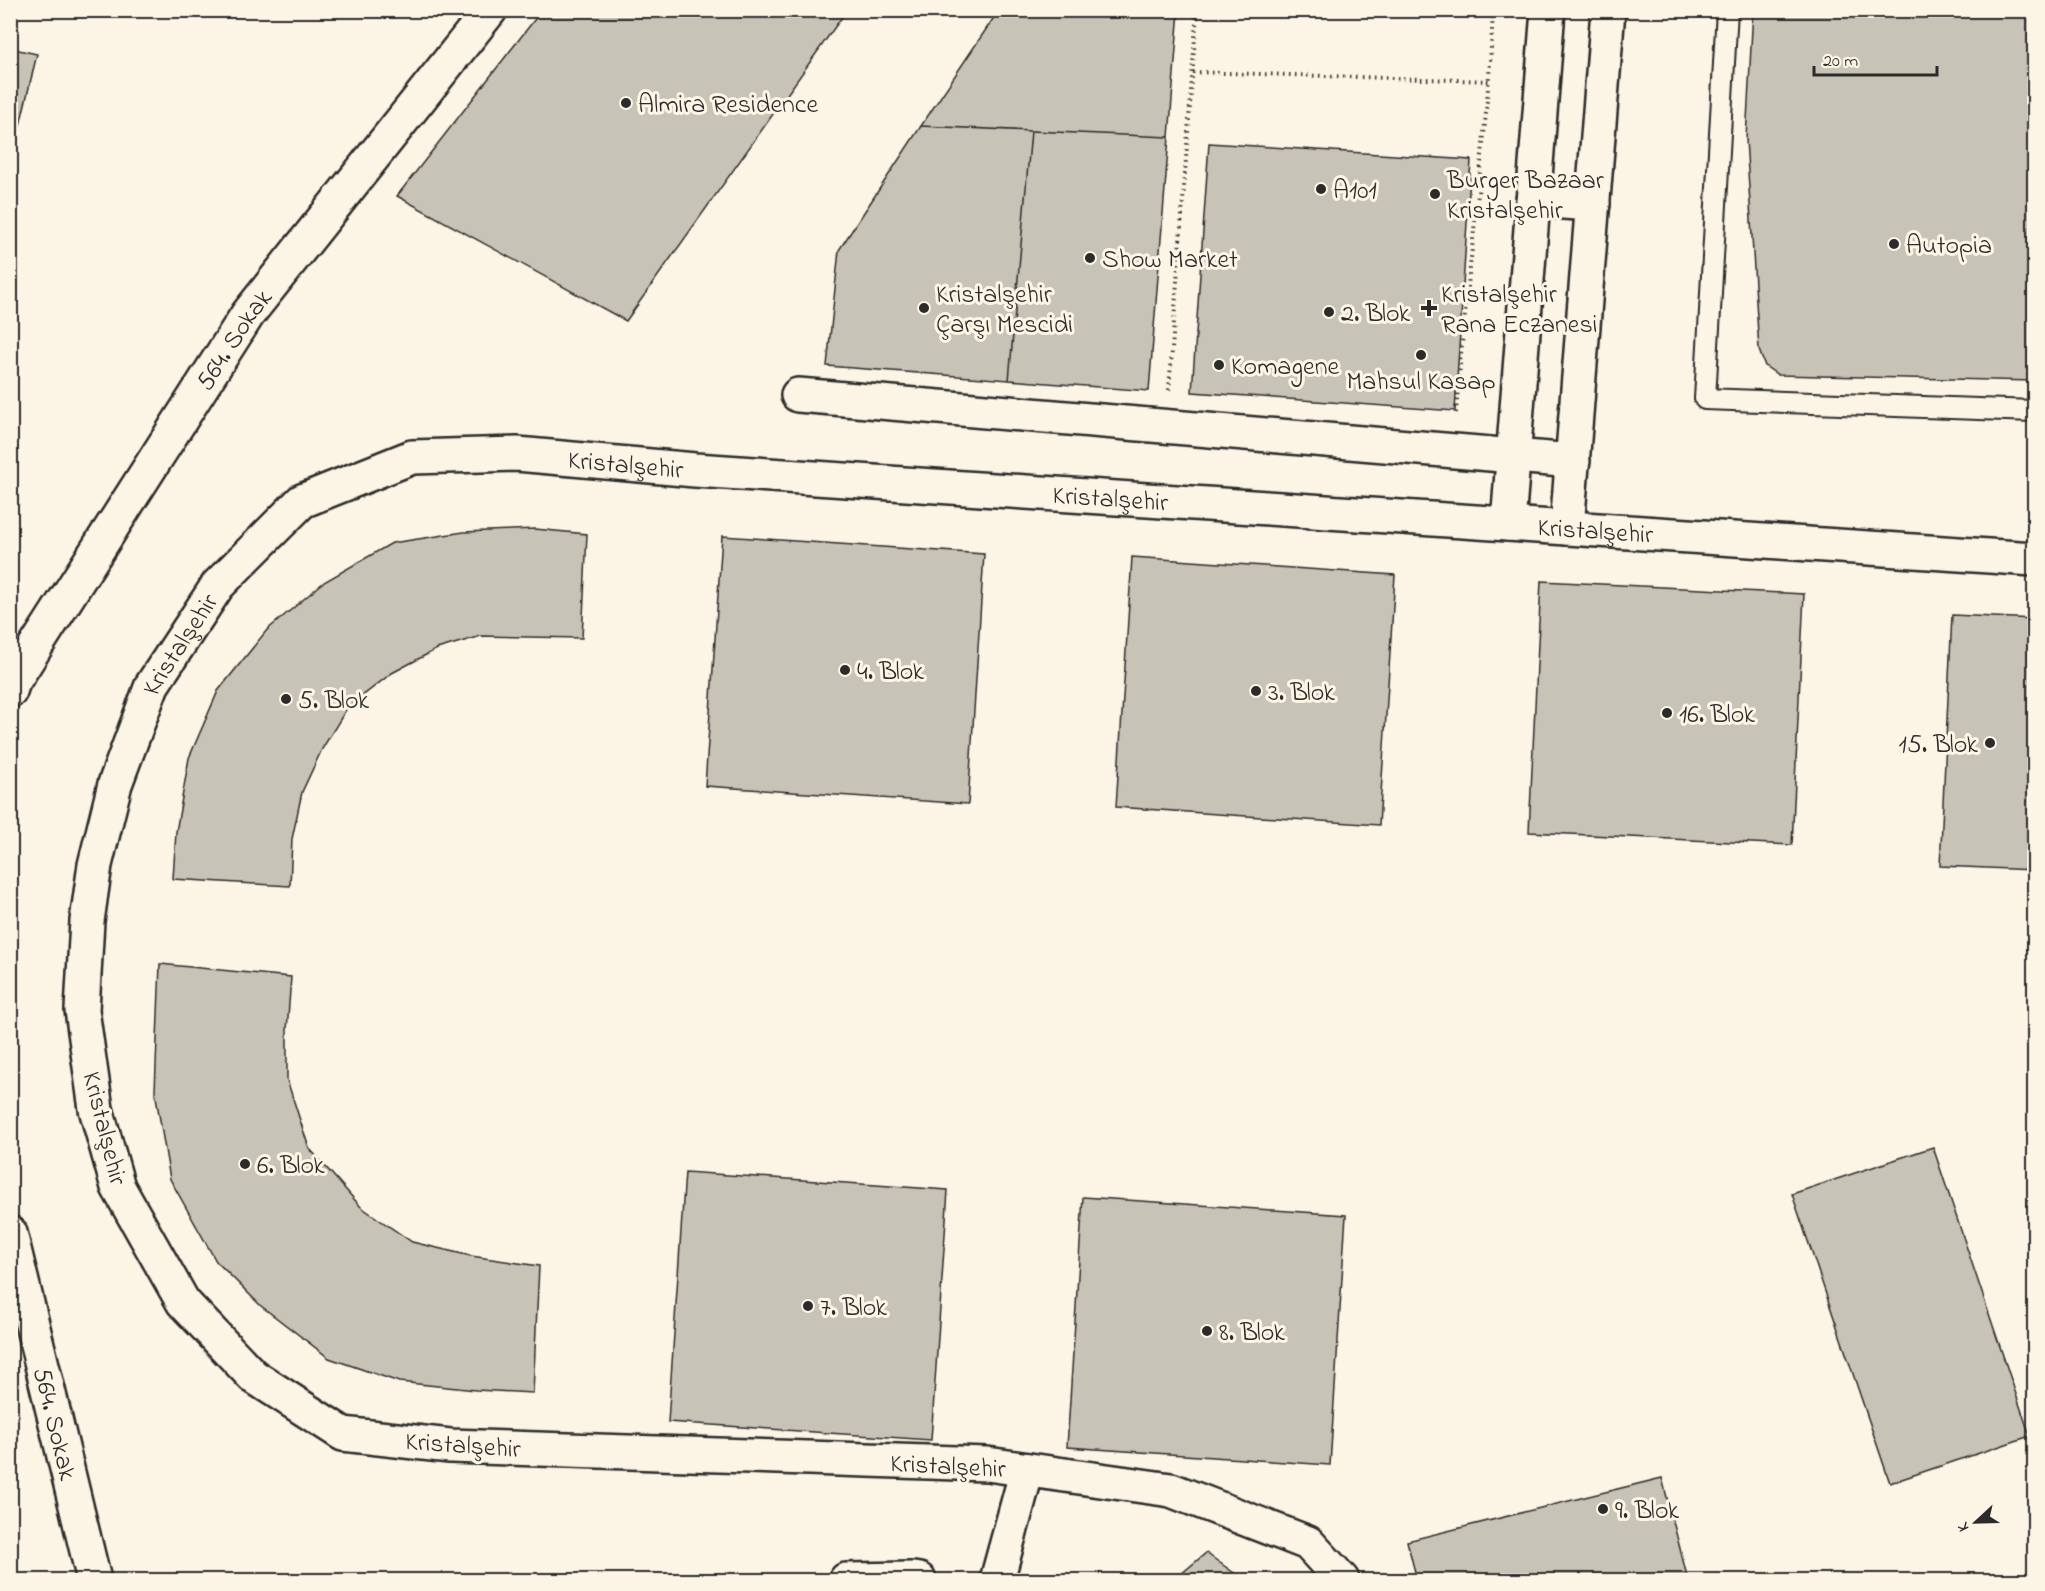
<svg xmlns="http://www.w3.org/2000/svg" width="2045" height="1591" viewBox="0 0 2045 1591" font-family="'Indie Flower',sans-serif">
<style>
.building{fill:#c8c3b7;stroke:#2b2b2b;stroke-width:1.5}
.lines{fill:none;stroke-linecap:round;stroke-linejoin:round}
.service-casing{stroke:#2b2b2b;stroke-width:24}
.minor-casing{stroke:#2b2b2b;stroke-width:38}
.path{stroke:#2b2b2b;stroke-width:4;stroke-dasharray:1.5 4.5;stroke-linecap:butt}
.service{stroke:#fcf5e5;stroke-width:20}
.minor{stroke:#fcf5e5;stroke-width:33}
.poi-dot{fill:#2b2b2b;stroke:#fcf5e5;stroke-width:2}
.labels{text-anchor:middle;stroke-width:6;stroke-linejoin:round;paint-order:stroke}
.poi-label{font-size:26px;fill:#2b2b2b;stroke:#fcf5e5;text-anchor:start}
.street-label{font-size:26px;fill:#2b2b2b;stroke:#fcf5e5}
</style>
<rect width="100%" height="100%" fill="#fcf5e5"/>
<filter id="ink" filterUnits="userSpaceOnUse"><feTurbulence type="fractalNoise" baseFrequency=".0167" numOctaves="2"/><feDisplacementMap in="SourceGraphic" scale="12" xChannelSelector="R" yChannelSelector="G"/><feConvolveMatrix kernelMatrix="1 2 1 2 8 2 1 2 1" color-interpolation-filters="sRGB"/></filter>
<g filter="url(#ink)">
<path class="building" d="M542,10H847L626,321L397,196Z
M999,10H1179L1169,137L921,126Z
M1753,10H2034V381L1778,375L1765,366L1759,350L1746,139Z
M10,48L37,54L10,167Z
M921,126L1031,131L1009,380L827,366L839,250Z
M1031,131L1169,137L1149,391L1009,380Z
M1209,143L1471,160L1455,411L1192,392Z
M535,529L587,534L582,638L481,636L437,649L392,673L347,708L322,749L302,792L292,839L290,886L173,879L176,832L189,758L218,691L267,630L324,582L392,543L464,532Z
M722,536L984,554L968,804L705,786Z
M1132,557L1395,575L1379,825L1116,807Z
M1541,581L1804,594L1792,845L1529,832Z
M1952,615L2034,619V870L1940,866Z
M160,964L291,977L287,1030V1080L309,1148L361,1207L412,1242L471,1256L539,1266L533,1393L476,1390L399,1382L329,1358L261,1306L216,1261L170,1179L155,1091Z
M1933,1147L2030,1436L1890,1483L1792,1194Z
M685,1172L948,1190L931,1440L668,1422Z
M1083,1197L1346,1215L1330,1465L1067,1447Z
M1662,1478L1688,1580H1417L1407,1541Z
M1206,1553L1244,1580H1174Z"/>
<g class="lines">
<defs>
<path id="service" d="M1727,10L1705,399L2034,411"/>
<g id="minor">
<path d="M1533,200L1593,204"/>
<path d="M798,395L1573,461"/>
<path d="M1508,524L1548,10"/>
<path d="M1567,528L1608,10"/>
<path id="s1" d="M10,691L13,682L248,314L490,10"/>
<path id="s2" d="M10,1233L94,1580"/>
<path d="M846,1580L913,1579L919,1580"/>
<path d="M997,1580L1027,1470"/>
<path id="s3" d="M1342,1580L1308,1543L1171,1490L987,1464L450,1446L343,1434L253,1376L183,1302L118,1187L96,1109L82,1010L87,921L95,865L115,784L152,685L218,585L302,501L412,457L517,454L695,470L2034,559"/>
</g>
</defs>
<use href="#service" class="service-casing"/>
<use href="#minor" class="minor-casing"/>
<path class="path" d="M1193,72L1490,81
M1169,390L1197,10
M1456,413C1466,279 1487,145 1493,10"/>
<use href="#service" class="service"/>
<use href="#minor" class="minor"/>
</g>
</g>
<g class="poi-dot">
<circle cx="626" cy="103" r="6"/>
<circle cx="1321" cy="189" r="6"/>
<circle cx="1435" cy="194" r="6"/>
<circle cx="1894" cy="244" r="6"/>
<circle cx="1090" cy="258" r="6"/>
<circle cx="924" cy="308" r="6"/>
<path d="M1426 299h6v6h6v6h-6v6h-6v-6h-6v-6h6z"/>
<circle cx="1329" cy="312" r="6"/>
<circle cx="1421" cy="355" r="6"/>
<circle cx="1219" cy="365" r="6"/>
<circle cx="845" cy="670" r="6"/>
<circle cx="1256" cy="691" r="6"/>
<circle cx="286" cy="699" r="6"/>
<circle cx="1667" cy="713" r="6"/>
<circle cx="1990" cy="743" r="6"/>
<circle cx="245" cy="1164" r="6"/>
<circle cx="808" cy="1306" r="6"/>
<circle cx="1207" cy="1331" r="6"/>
<circle cx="1603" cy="1509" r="6"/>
</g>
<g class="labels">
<g class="poi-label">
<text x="638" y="112">Almira Residence</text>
<text x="1447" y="188">Burger Bazaar<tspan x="1447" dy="30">Kristalşehir</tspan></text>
<text x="1333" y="198">A101</text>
<text x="1906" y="253">Autopia</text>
<text x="1102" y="267">Show Market</text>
<text x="936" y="302">Kristalşehir<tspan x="936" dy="30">Çarşı Mescidi</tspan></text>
<text x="1441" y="302">Kristalşehir<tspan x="1441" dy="30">Rana Eczanesi</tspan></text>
<text x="1341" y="321">2. Blok</text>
<text x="1231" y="374">Komagene</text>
<text x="1421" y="389" text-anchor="middle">Mahsul Kasap</text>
<text x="857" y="679">4. Blok</text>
<text x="1268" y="700">3. Blok</text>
<text x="298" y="708">5. Blok</text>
<text x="1679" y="722">16. Blok</text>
<text x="1978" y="752" text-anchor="end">15. Blok</text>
<text x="257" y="1173">6. Blok</text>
<text x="820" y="1315">7. Blok</text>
<text x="1219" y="1340">8. Blok</text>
<text x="1615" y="1518">9. Blok</text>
</g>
<g class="street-label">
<text dy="9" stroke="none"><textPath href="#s1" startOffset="417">564. Sokak</textPath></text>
<text dy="9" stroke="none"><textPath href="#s3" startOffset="2456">Kristalşehir</textPath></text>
<text dy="9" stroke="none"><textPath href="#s3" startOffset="2942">Kristalşehir</textPath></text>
<text dy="9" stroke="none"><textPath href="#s3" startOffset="3428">Kristalşehir</textPath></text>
<text dy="9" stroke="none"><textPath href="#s3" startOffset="1934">Kristalşehir</textPath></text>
<text transform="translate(106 1128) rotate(76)" y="9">Kristalşehir</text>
<text dy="9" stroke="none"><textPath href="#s2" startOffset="196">564. Sokak</textPath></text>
<text transform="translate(463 1444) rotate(4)" y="9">Kristalşehir</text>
<text transform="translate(948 1465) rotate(3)" y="9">Kristalşehir</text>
</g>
</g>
<rect width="2045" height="1591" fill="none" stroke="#fcf5e5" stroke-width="36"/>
<rect x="18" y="18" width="2009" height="1555" fill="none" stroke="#2b2b2b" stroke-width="2" filter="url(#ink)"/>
<g transform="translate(1976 1522) rotate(248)" stroke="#fcf5e5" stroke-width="4.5" paint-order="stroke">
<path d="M0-4.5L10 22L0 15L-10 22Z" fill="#2b2b2b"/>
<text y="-9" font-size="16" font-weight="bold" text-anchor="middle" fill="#2b2b2b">K</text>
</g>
<path d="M1814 66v9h123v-9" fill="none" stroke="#2b2b2b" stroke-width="3"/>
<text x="1823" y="66" font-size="18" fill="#2b2b2b" stroke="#fcf5e5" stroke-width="4.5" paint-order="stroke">20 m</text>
</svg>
